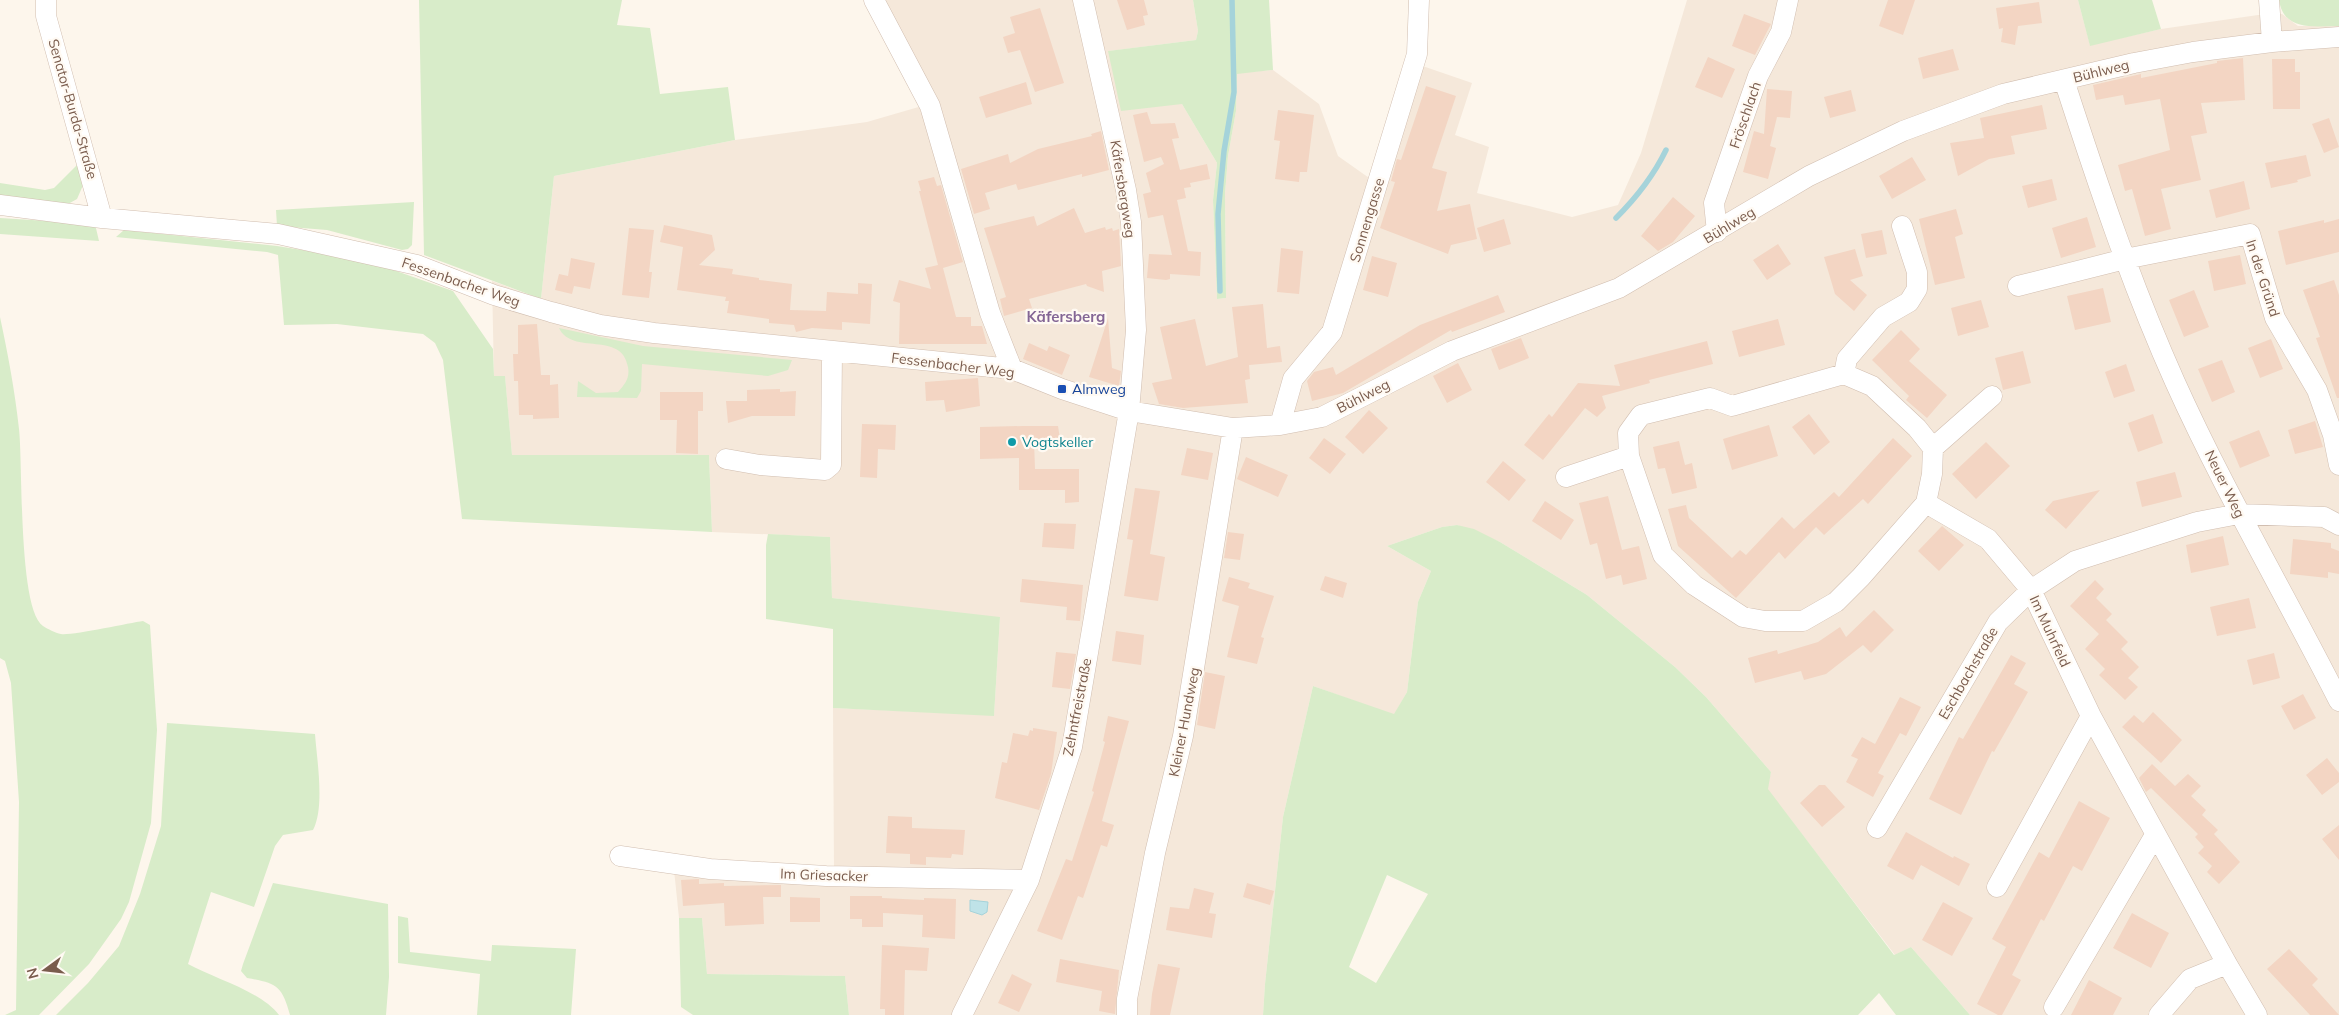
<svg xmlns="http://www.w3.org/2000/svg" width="2339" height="1015" viewBox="0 0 2339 1015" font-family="Mulish,sans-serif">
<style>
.residential{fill:#f5e8da}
.green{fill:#d8ecc9;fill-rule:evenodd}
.water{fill:#bfe3e8;stroke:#a5d3da}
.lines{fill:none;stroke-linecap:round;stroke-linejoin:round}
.stream{stroke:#a5d3da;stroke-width:5.5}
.building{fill:#f3d5c3}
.minor-casing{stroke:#d1beb0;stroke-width:21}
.minor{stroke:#fff;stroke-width:20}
.transit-dot{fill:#1a4fb4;stroke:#fffaf3;stroke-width:2}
.culture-dot{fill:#0f9aa8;stroke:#fffaf3;stroke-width:2}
.labels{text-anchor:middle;stroke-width:4.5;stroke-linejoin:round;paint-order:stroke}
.street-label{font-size:14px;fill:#7a5c4d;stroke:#fffaf3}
.transit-label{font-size:14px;fill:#164399;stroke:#fffaf3;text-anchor:start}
.culture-label{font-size:14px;fill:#0d838f;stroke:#fffaf3;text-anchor:start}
.neighbourhood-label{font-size:15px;font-weight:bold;fill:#846695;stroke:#fffaf3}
</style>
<rect width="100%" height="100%" fill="#fdf6ec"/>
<path class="residential" d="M867,0H1193L1198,31L1196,40L1109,51L1182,104L1217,163L1213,200L1217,299L1226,298L1225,194L1228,156L1236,111L1237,73L1273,70L1319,104L1338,156L1372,180L1408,61L1472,83L1455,135L1489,147L1477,193L1572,217L1618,205L1641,153L1687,0H2078L2090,45L2161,29L2258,15L2282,14L2298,26H2339V1015H1970L1911,947L1895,955L1767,789L1771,772L1706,697L1675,667L1587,595L1500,542L1457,525L1442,527L1387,546L1431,571L1418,602L1407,692L1394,715L1313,686L1283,817L1265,984L1263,1015H849L845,976L707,974L702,918H679L673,860L834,871L833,708L994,715L1000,618L832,598L830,537L712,532L709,455H512L505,377H494L492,281L541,299L554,176L735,140L867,122L922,106Z"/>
<path class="green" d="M419,0H622L617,25L650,28L660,94L728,87L735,140L554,176L541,299L424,255Z
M1193,0H1269L1273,70L1237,74L1236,111L1228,156L1225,194L1226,298L1217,299L1213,200L1217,163L1182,104L1121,111L1108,51L1196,40L1198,31Z
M2078,0H2152L2161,29L2090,46Z
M2279,0H2339V26C2314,26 2284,32 2279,0Z
M77,165L84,183L77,199L68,204L0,198V183L45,190L54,188Z
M414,202L412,245L408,249L402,250L327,230L277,226L276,210Z
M0,218L95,224L99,241L0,234Z
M124,230L277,246L365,260L453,291L493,349L494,376H505L512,455H709L712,532L462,519L443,360L435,343L423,334L337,324L284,325L278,255L267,252L116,237Z
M0,317C8,354 15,392 19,429C23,464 18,609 43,626C48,629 55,633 61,634C70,636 129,623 143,621L150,625L157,730L151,823L129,902L121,919L89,964L39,1015H5L16,1010L19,802L11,683L5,661L0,658Z
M559,328L643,346L792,360L788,370L768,376L642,364L641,391L637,398L577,397L578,381L596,393L618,392C625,384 630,378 628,367C622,330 572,356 559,328Z
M1457,525L1474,529L1500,542L1587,595L1675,667L1706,697L1771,772L1768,789L1894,955L1911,947L1970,1015H1896L1879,993L1858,1015H1263L1265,984L1283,817L1313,686L1394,714L1407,692L1418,602L1431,571L1387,546L1442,527ZM1387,875L1428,894L1376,983L1349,967Z
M768,534L830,537L832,598L1000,617L994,716L833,708V629L766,619V545Z
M167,723L315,734C317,761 325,807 313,830L283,835L275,846L254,907L211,892L188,964C215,979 261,991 279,1015H56L88,983L119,946L140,894L161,826Z
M273,883L388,904L389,977L386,1015H290C282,985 276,983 247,978L241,971L243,964Z
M398,916L408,918L410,952L491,961L492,945L576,949L571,1015H477L480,974L398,963Z
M679,918H702L707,974L845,976L849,1015H693L681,1007Z"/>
<path class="water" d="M970,900L988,902L987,912L982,915L970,911Z"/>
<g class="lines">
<path class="stream" d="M1616,218C1637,197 1653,177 1666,150
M1220,291L1218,214L1224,151L1234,92L1232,0"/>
</g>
<path class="building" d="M1117,0H1144L1148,15L1143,16L1145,25L1127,30Z
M1888,0H1915L1903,35L1879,26Z
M2039,2L2042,23L2018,26L2015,45L2001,42L2003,28L1999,29L1996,8Z
M1040,8L1064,83L1035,92L1020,50L1008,53L1003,37L1015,33L1010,17Z
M1744,14L1771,24L1755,55L1732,46Z
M1953,49L1959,70L1923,79L1918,58Z
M1708,57L1735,69L1722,98L1695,87Z
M2243,58L2245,100L2201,103L2207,133L2191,136L2201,180L2161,189L2171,229L2145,236L2132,189L2125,191L2118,165L2170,150L2160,99L2125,105L2123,95L2096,100L2093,85L2141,74V78L2217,63V61Z
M2272,59H2295V72H2300V109H2273Z
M1026,82L1032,104L986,118L979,97Z
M1426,86L1456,96L1432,168L1447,172L1437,211L1470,204L1477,239L1451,245L1448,254L1380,228L1395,182L1391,181L1397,159L1401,160Z
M1767,89L1792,91L1790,118L1777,117L1770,146L1776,148L1768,179L1743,172L1754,131L1764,134Z
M1851,90L1856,111L1830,118L1824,97Z
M2042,105L2047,129L2011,136L2015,154L1989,159L1958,176L1950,143L1984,138L1980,118Z
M1278,110L1314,115L1307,172H1300L1299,182L1275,179L1280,141L1274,140Z
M1147,112L1151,124L1175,123L1179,138L1172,139L1180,170L1207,164L1210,179L1190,183L1191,187L1184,188L1186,198L1177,200L1188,251L1201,252L1200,276L1170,274V279L1166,280L1147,278L1149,254L1172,255L1163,215L1148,218L1143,194L1151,192L1146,173L1164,164L1161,157L1144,162L1133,115Z
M2329,118L2339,147L2324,153L2312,124Z
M1101,131L1109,170L1082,177V174L1018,190L1016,184L985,193L990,209L974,214L961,169L1008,154L1010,163L1038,149L1092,136L1091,134Z
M2306,155L2311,176L2297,180L2298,182L2271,188L2265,163Z
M1912,157L1926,180L1892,199L1879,176Z
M934,177L937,186L941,185L963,262L943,268L956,317H971V326H982L987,344H899L900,303L893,301L899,280L931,289L925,268L938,265L919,191H921L918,181Z
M2052,179L2057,200L2028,208L2022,186Z
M2244,181L2250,209L2216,218L2209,190Z
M1673,197L1695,216L1673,242L1658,251L1641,236Z
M1074,208L1085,233L1105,227L1106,230L1112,228L1113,231L1119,229L1121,266L1102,271L1104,292L1087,286L1086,284L1029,299L1032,308L1004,316L1000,299L1006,297L984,228L1034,216L1037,226Z
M1956,209L1963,234L1955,237L1965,278L1935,285L1919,219Z
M2087,217L2096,247L2061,258L2052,228Z
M1504,219L1511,244L1484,252L1477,228Z
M2339,219V252L2286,265L2278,231L2324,220V223Z
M664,225L712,235L715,250L699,265L733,269L732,274L759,278V280L792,284L790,310L826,311L827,292L858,294V283L872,284L870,324L842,322V330L812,328L796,332L794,325L769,323V319L727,313L729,301H725L726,297L677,290L683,247L660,242Z
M629,228L654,230L649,272H652L649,298L622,295Z
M1882,230L1887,254L1866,258L1861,234Z
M1778,244L1791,264L1767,280L1753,260Z
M1281,248L1303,251L1299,294L1277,292Z
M1855,249L1863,276L1850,280L1867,295L1854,311L1835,294L1824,257Z
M2240,255L2246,284L2214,291L2208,261Z
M1372,256L1397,263L1388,297L1363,290Z
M571,258L595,263L590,289L574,286L572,294L555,290L559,274L568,276Z
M2334,280L2339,295V398H2337L2316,338L2320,337L2303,290Z
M2103,288L2111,322L2075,330L2067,296Z
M2194,290L2209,327L2184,337L2169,300Z
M1498,295L1505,312L1452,332L1451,330L1343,393L1312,401L1307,381L1314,372L1333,367L1336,375L1420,325Z
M1981,300L1989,327L1958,336L1951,308Z
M1263,304L1267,348L1280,346L1282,362L1249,365L1250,379L1245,380L1248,403L1183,408L1159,404L1152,383L1172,379L1160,327L1195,319L1206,366L1238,357L1232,307Z
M1108,318L1112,368L1121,371L1119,386L1089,377Z
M1778,319L1785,345L1739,357L1732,331Z
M537,324L541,375H550V385L558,384L559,418L533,419V415H519L518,381H514L513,354H518V325Z
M1901,330L1920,349L1909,361L1947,395L1927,418L1906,400L1909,396L1872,360Z
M1521,338L1529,358L1499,370L1491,349Z
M2271,339L2283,369L2260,378L2248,348Z
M1707,341L1713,364L1649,380L1650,383L1602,396L1606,408L1597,417L1585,408L1543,460L1524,445L1549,414L1552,417L1578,383L1620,386L1614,365Z
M1029,343L1047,351L1049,346L1070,355L1062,375L1023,359Z
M2023,351L2031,383L2003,390L1995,358Z
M2222,360L2235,392L2212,402L2198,369Z
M1458,363L1472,390L1447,403L1433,376Z
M2126,364L2135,391L2114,398L2105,372Z
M978,378L980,406L946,412L944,400L926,401L925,382Z
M780,389V392L796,391L795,416H752L728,423L726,401H747V390Z
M660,392H703V411H698V454L676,453L677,420H660Z
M1369,410L1388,428L1363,454L1345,437Z
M1809,414L1830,442L1814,455L1792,427Z
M2153,414L2163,443L2138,452L2128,423Z
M2315,421L2323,447L2295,454L2288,430Z
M862,424L896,425L895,450L878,449L877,478L860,477Z
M1769,425L1778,456L1732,470L1723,439Z
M1023,426H1058L1060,439L1034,441L1035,469H1079V502L1065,503V490H1019V458L980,459V427Z
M2259,430L2270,456L2240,468L2229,442Z
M1324,438L1346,454L1330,474L1309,458Z
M1893,438L1912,456L1868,504L1863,499L1824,535L1816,527L1785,559L1779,552L1736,598L1678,546L1668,509L1686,505L1689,518L1732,558L1740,550L1746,555L1782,517L1794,529L1834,492L1839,497Z
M1679,441L1685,465L1692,463L1697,488L1672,494L1665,468L1658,469L1653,447Z
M1986,442L2010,466L1976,499L1952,474Z
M1187,448L1213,453L1208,480L1181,475Z
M1246,457L1288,475L1278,497L1237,479Z
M1503,461L1526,480L1509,501L1486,482Z
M2175,472L2182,497L2142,507L2136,482Z
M1135,488L1160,491L1150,554L1165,557L1158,601L1124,596L1133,540L1127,539Z
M2100,490L2066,529L2045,510L2053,501Z
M1608,496L1622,550L1639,546L1647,579L1623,585L1621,575L1606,579L1597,543L1590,545L1579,503Z
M1545,501L1574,520L1561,540L1532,521Z
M1044,523L1076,524L1074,549L1042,547Z
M1942,526L1964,545L1939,571L1918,551Z
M1228,532L1244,534L1240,560L1224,558Z
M2223,536L2229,565L2191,573L2186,545Z
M2293,539L2331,543V548L2339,551V574L2328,572V578L2290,574Z
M1325,576L1347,583L1343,598L1320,590Z
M1229,577L1250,583L1248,588L1274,596L1261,637L1264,638L1257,664L1227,657L1239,606L1222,601Z
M1022,579L1083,585L1080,621L1066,620L1067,607L1020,602Z
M2095,580L2104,589L2096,598L2112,614L2106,620L2128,642L2121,649L2139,667L2128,678L2138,687L2125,700L2099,675L2105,669L2085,649L2099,634L2070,606Z
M2249,598L2256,628L2217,636L2210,607Z
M1874,610L1894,630L1871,653L1863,645L1826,674L1804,680L1801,671L1755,683L1748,658L1777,650L1778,654L1818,642L1840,627L1846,637Z
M1116,631L1144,635L1141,665L1112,661Z
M1056,652L1076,654L1070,689L1052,687Z
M2274,653L2280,678L2253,685L2247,660Z
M2011,655L2026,663L2014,684L2028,692L1994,752L1992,751L1961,815L1929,799L1959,737L1963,739Z
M1205,672L1225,676L1215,729L1197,725Z
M2303,694L2316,718L2294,730L2281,706Z
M1900,697L1921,707L1906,736L1900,733L1878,773L1884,776L1873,797L1846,782L1858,759L1851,756L1862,737L1875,744Z
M2153,712L2182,740L2161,763L2122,727L2134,715L2143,723Z
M1108,716L1129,721L1102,821L1114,825L1107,847L1101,845L1083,898L1078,896L1062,940L1037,931L1066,859L1072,861L1094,792L1092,791L1105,742L1103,741Z
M1033,728L1057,732L1051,774L1039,810L995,798L1002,762L1007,763L1013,733L1028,736L1030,730L1033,731Z
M2327,758L2339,773V782L2322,795L2306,775Z
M2152,764L2175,786L2188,774L2201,786L2191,796L2206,810L2202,815L2218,830L2214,834L2240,862L2219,884L2207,872L2212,866L2198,853L2204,847L2195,837L2198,834L2151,788L2146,792L2139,778Z
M1819,785H1825L1845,807L1822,827L1800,803Z
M2079,801L2110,818L2082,871L2073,866L2044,921L2041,919L2012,975L2021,980L2002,1015H1998L1977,1004L2006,947L1992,939L2039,852L2049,858Z
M888,816L912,817V828L965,830L963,855L952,854L951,858L926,857V865L910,864V854L886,853Z
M2339,825V860L2322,839Z
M1906,832L1953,858L1954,856L1970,864L1959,886L1921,865L1913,880L1887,866Z
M699,879V884L724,883V886L781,885V897H763L764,924L725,926L724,903L683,906L681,880Z
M1247,883L1274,891L1270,905L1243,897Z
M1194,888L1214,893L1209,913L1216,914L1212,938L1166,930L1170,907L1189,909Z
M850,896H882V898L924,900V898L956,899L955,939L922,937L923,915L883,913V927H862V919H850Z
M790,897L820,898V922H790Z
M1943,902L1973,918L1952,956L1922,940Z
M2132,913L2169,933L2151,968L2113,948Z
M882,945L929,948L927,971L905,970L904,1015H885V1009H880Z
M2289,949L2318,979L2312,985L2339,1015H2310L2267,969Z
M1060,959L1119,970L1115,1014L1099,1011L1102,991L1056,982Z
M1158,964L1180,968L1170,1015H1150L1152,994Z
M1012,974L1032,984L1019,1012L998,1003Z
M2089,980L2122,998L2113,1015H2071Z"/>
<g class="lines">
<defs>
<path id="minor" d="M46,0V16L102,218
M874,0L930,106L990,313L1012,369
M2269,0L2272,42
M2064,80C2097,182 2131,284 2175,382C2224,491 2285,594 2339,701
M0,205L102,218L278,234L417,265L494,295L551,312L600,325L654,333L1012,369L1062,389L1129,411L1233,428L1280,425L1322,417L1452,351L1619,288L1809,176L1903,131L2003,94L2134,63L2193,52L2272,42L2339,37
M1717,232L1714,203L1758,76L1781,32L1788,0
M2018,286L2125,259L2250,234L2275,318L2317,390L2333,435L2339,465
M1844,374L1872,386L1917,428L1933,448L1932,474L1926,503L1861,577L1836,602L1803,621H1765L1743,617L1694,585L1663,555L1629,456L1628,433L1641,415L1710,398L1732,406Z
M1844,374L1847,359L1883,317L1909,302L1917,289V272L1902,226
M1280,425L1293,379L1332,332L1417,54L1419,0
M1933,448L1992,396
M726,459L760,465L825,470L831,465L832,351
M1566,477L1629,456
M1926,503L1988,539L2031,590L2091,716L2227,964L2257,1015
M1877,828L1998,622L2031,590L2075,561L2197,522L2239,514L2324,517L2339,525
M620,856L710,869L826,876L1029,880
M1997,887L2091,716
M2054,1007L2155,835
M962,1015L1029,880L1072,747L1129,411L1136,330L1131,222L1126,190L1083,0
M1127,1015V999L1155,853L1183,736L1233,428
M2159,1015L2190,979L2227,964"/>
</defs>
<use href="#minor" class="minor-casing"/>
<use href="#minor" class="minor"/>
</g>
<rect class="transit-dot" x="1057" y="384" width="10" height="10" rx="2.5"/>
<circle class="culture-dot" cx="1012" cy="442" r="5"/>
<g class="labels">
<g class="street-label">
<text transform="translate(2101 71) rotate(-14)" y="5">Bühlweg</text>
<text transform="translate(73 109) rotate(74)" y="5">Senator-Burda-Straße</text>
<text transform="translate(1745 115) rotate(-71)" y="5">Fröschlach</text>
<text transform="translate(1123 189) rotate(81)" y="5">Käfersbergweg</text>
<text transform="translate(1367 220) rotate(-73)" y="5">Sonnengasse</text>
<text transform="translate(1729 225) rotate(-31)" y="5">Bühlweg</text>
<text transform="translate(2263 278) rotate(72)" y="5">In der Gründ</text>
<text transform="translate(461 282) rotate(19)" y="5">Fessenbacher Weg</text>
<text transform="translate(953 365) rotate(7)" y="5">Fessenbacher Weg</text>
<text transform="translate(1363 396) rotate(-27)" y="5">Bühlweg</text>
<text transform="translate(2225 484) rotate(64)" y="5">Neuer Weg</text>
<text transform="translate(2050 631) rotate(65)" y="5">Im Muhrfeld</text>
<text transform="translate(1968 673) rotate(-60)" y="5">Eschbachstraße</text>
<text transform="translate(1077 707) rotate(-79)" y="5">Zehntfreistraße</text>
<text transform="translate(1184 722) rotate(-79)" y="5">Kleiner Hundweg</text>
<text transform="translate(824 875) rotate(2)" y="5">Im Griesacker</text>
</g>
<g class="transit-label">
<text x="1072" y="394">Almweg</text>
</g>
<g class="culture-label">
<text x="1022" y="447">Vogtskeller</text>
</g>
<g class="neighbourhood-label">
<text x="1066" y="322">Käfersberg</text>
</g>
</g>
<g transform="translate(45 970) rotate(255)" stroke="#fffaf3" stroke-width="4" paint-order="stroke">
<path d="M0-4L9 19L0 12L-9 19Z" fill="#7a5c4d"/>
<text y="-8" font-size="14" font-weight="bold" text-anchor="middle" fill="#7a5c4d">N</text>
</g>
</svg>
